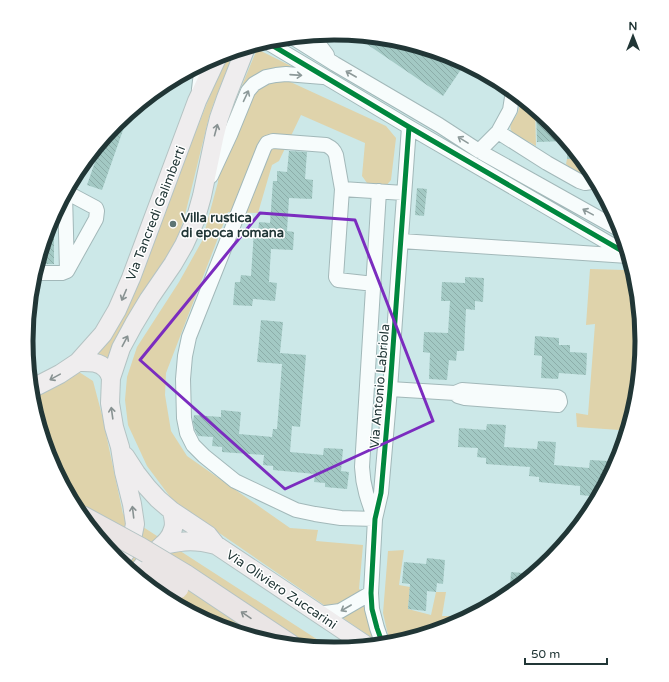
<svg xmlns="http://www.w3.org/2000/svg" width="669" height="682" viewBox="0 0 669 682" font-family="'Varela Round',sans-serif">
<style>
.green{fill:#dfd3ab}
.building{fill:url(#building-back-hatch)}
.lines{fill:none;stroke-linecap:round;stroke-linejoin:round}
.minor-casing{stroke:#a2b8b9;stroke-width:16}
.major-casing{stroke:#b4c3c3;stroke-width:20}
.highway-casing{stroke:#b4c3c3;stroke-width:23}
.minor{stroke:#f7fcfc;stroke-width:14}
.major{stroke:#efedee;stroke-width:18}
.highway{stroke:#eae5e5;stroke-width:21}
.highway-bridge-casing{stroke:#b4c3c3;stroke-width:23;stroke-linecap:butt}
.highway-bridge{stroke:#eae5e5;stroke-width:21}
.cycleway-casing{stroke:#fff;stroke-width:8}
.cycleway{stroke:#00873e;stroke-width:5}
.oneway{stroke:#8c9999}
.oneway2{stroke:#889292}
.oneway3{stroke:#868e8e}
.marked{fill:none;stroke:#7b2cbf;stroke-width:3;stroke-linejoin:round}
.poi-dot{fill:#5d7474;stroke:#fff;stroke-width:1.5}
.labels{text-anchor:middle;stroke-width:3;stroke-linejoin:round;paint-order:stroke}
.street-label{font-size:13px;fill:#213636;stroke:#fff}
.poi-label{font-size:13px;font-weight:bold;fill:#213636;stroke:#fff;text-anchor:start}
.rim{fill:none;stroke:#213636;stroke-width:5}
</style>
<defs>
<pattern id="building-back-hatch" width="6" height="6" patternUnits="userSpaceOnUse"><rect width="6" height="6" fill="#a3c9c4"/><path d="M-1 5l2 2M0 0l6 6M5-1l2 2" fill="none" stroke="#8cada9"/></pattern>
</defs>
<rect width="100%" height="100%" fill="#cce8e8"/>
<path class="green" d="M257,49L291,66L284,79L386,126L396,138L391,180L385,187L367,183L362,176L365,143L301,115L279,161L272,165L258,213L228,212L166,373L165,395L171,431L187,456L290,528L318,530L316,541L363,545L359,589L371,597L375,640L174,502L147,466L128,425L125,400L127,377L137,347L179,282L202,241L218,182L219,141Z
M234,51L213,105L209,117L185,215L180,231L174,244L109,360L104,356L96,353L126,307L227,53Z
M521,97L535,109L536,146C530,142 518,137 513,133C507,126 513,121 516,116C519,111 521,102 521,97Z
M567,159H582L591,170L594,174L579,176L566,164Z
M627,256L630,259L637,281L643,341L637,401L619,459L616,466V461L619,430L577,427L576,413L588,415L595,324L586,325L590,269L625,270Z
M79,372L93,381L102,415L123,514L332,649L274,644L216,626L163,597L116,559L78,512L49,459L32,401L31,393Z
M404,550L399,585L410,587L408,609L431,615L436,592H446L442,616H471L452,626L394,644H390L383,613L388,551Z"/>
<path class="building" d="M352,34L395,38L439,52L462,68L443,96Z
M536,109L553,123L582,159H567V141L537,142Z
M129,113L102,190L87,185L103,139L117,123Z
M289,151L307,152L305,179L313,180L312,199L289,198L287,231L294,232L293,250L271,249L269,282L277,283L275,301L253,299L252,306L233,305L235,282H240L241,275L251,276L254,231L258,232L259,222L270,223L273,181H277V171L287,172Z
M417,188L427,189L424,216L415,215Z
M53,216H54V264H37L50,223Z
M465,277L484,278L483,302L475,301V310L466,309L464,351H457L456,361L449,360L447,380L429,379L430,353L423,352L424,332L448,333L450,301H441L442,282L465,283Z
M261,320L283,322L280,353L306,355L300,427L292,426L290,452L323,455L324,448L343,449L341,471L349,472L347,489L325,487V483L314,482L315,474L273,470V466L263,465L264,455L222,452V447L212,446L213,437L198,436L195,430L193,422L194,415L221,417V410L241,412L239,434L272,437L273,429H277L282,364L257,362Z
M535,336L559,338V345H570V352L587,353L586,375L559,373L558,379L541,378L542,356L534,355Z
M487,424L506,425L504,447L537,449L538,441L556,442L554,465L589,468L590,460L608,461L606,484L597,502L590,501V496L580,495V486L539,482V477L529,476L530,467L486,464V458L477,457L478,448L458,447L459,428L486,430Z
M427,558L445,560L443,584L437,583L436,592L427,591L426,611L408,609L410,584L402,583L404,562L426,564Z
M511,572L534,574L518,588L510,587Z"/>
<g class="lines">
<defs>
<path id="minor" d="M312,35L327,55
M292,37L335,64L439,125L479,151L622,231
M265,41L409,127L629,255
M199,89L202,64
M498,132L547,163L579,181L585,183L591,182L597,180
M479,151L498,132L510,110L513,91
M211,176L230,135L248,91L254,84L266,77L276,75L286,74L323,77
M342,189L404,193
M65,194L67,271
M401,241L628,256
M34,273H62L67,271L96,219L97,211L96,208L66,192
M374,284L338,280L336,277L342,189L336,155C334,150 332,148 326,145L273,141L267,143L264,148L189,337L185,356L183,379L184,418L187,433L193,445L204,456L235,481L296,510L315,514L341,518L375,519C368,501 363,487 362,467L379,191
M390,389L455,393
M462,390L557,397L559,398L560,402L558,405L465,398L458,396L455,393Z
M318,614L340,611L371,593
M383,645L377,628L372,609L371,593L375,519L381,493L390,389L409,127"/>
<path id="major" d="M78,362C88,362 99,361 106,369C108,371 110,375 111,378
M31,389L60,374L78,362L103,334L117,310L131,278L197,101L218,56
M125,456L136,473L147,487L158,499L172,511L208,535L216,545L367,646
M164,545C185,540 196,540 216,545
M119,562L127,550L132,539L135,524L132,504L124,472L120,447L114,427L110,403L111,378L121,348L134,324L149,299L173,264L184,245L195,221L202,196L215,134L219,118L226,98L246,47
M135,575C142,567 148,558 156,551C163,544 170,540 173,529C175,524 173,516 172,511"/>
<path id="highway" d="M185,575L290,645"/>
</defs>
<use href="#minor" class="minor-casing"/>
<use href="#major" class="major-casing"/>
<use href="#highway" class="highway-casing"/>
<use href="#minor" class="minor"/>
<use href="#major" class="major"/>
<use href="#highway" class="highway"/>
<defs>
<path id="highway-bridge" d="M81,516L140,548L185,575
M149,570L178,588"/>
</defs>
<use href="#highway-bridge" class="highway-bridge-casing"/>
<use href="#highway-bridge" class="highway-bridge"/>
<defs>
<path id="cycleway" d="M265,41L409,127L629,255
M383,645L377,628L372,609L371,593L375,519L381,493L390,389L409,127"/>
</defs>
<use href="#cycleway" class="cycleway-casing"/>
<use href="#cycleway" class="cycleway"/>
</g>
<defs><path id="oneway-shaft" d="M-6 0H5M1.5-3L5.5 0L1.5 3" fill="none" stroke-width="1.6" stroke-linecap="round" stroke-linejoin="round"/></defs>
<g class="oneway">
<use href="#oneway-shaft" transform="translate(351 74) rotate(-150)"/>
<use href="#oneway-shaft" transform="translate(296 75) rotate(4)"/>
<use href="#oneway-shaft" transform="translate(246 96) rotate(-65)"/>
<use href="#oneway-shaft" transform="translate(463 140) rotate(-148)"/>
<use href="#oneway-shaft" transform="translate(588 212) rotate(-151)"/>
<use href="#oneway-shaft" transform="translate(346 608) rotate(150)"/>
</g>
<g class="oneway2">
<use href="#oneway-shaft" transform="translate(216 130) rotate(-75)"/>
<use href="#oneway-shaft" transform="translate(124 295) rotate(113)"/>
<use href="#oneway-shaft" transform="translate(125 341) rotate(-62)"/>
<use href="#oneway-shaft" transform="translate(55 377) rotate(151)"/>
<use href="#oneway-shaft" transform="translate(112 413) rotate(-98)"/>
<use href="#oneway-shaft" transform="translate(133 512) rotate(-97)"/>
</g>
<use class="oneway3" href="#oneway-shaft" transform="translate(246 615) rotate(-146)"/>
<path class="marked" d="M260,213L355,220L433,421L285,489L140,360Z"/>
<circle class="poi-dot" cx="173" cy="224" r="4"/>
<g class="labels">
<g class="street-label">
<text transform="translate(155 213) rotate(-69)" y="5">Via Tancredi Galimberti</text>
<text transform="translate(379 386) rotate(-85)" y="5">Via Antonio Labriola</text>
<text transform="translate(282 589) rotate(34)" y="5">Via Oliviero Zuccarini</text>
</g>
<g class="poi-label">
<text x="181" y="222">Villa rustica<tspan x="181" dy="15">di epoca romana</tspan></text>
</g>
</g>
<path d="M0 0H669V682H0ZM33 341a301 301 0 1 1 602 0a301 301 0 1 1-602 0Z" fill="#fff" fill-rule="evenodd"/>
<path class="rim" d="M33 341a301 301 0 1 1 602 0a301 301 0 1 1-602 0Z"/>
<g transform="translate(633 36)" stroke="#ffffff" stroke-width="3" paint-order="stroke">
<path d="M0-3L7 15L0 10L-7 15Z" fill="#213636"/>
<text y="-6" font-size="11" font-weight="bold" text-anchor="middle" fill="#213636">N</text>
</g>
<path d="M525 658v6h82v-6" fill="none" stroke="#213636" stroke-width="2"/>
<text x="531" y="658" font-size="12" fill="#213636" stroke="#ffffff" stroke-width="3" paint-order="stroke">50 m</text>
</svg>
